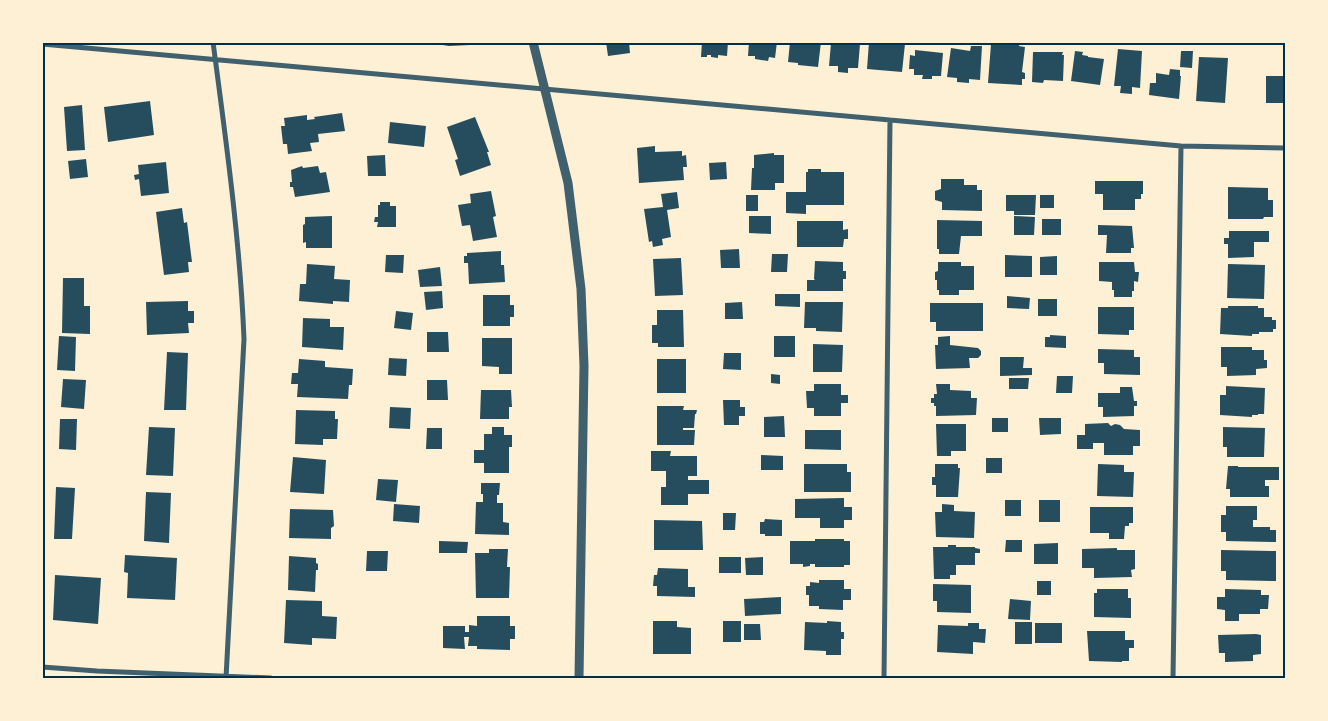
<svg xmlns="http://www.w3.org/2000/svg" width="1328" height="721" viewBox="0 0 1328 721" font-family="Barlow,sans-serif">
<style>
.building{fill:#264d5e}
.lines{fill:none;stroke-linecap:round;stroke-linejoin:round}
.minor{stroke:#3f606c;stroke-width:5}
.tertiary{stroke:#3f606c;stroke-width:9}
.neatline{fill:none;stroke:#003049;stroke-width:2}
</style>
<rect width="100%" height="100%" fill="#fdf0d5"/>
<path class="building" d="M436,42H470V45L449,46L436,44Z
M606,42H629L630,53L608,56Z
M702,42H728L727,56L718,55V58L711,57V55H707V57H701Z
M749,42H777L775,58L769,57L768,61L755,59V56H748Z
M790,42H821L818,67L798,65V63L788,62Z
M846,42L860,44L858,68H848V73L838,72V66H829L831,43Z
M869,42L905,44L902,72L867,69Z
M997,42H1020L1019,46L1025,47L1022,72L1025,73V79H1022V85L988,83L991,44L996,45Z
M971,46H982L980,80L969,79V83L957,82V78L947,77L951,48L970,51Z
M1118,49L1142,51L1140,88L1132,87V94L1120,93L1121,86H1114Z
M915,50L943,53L941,76H932V79H922L923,75H914V69H909L910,55L915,56Z
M1075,51L1083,52L1082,55L1088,56V57L1104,59L1100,85L1071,81Z
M1181,51H1193L1192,68L1180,67Z
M1033,52H1063L1062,55H1064L1063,81L1044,80L1043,83L1032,82Z
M1199,57L1228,58L1225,103L1196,101Z
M1170,69L1180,70V76H1181L1179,99L1149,95L1150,83H1156V73L1169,75Z
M1266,76H1286V103H1266Z
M150,101L154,135L108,142L104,107Z
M82,105L85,150L67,151L64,107Z
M342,113L345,131L318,134L319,142L310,143L312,151L288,154L287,144H283L281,126H285L284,118L307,115V120L315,119L314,117Z
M475,117L489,152H487L491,165L460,176L455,160L458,159L447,127Z
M390,122L426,126L424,147L388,143Z
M655,146V152L682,151V156L686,155L687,167H683L684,180L639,183L637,148Z
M774,153V155H784V183H775V190H751L752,168H754V155Z
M385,155L386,176H368L367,156Z
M86,159L88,177L70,179L68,161Z
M166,162L169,193L141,196L139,179L135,180L134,175L139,174L138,165Z
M726,162L727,179L710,180L709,163Z
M302,166L303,168L318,166L320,173L326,172L330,192L295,197L293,187H290V182H292L291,170Z
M808,169H821V172H844V205H806V214L786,213V192H806V172H808Z
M941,179H964V185H977V190H982V211L942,210V202L935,200V191L941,189Z
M1095,181H1143V194H1141V199H1135V210H1103V194H1095Z
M1228,187L1268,188V200H1273V217H1264L1263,219H1228Z
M491,191L496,216L493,217L497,237L473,241L470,225L462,226L458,205L471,203L470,194Z
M677,192L679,208L667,210L671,237L662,239L663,245L653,247L652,241L649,242L644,209L663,207L661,194Z
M746,195H758V211H746Z
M1006,195H1036L1035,215H1014V211H1006Z
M1040,195H1054V208H1040Z
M380,202H390V206H396V227H377L378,222H374L375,217H378V205H380Z
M182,208L184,223L187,222L192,262H188L189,272L164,275L156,212Z
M332,216V248H306V242L303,243V225L305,224V217Z
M749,216H771V234L749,233Z
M1014,216L1035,217L1034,235H1014Z
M1042,219H1061V235H1042Z
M937,220L982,221V236H961L959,254H939V249H937Z
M797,221H843V230L848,229V239H844L843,247H797Z
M1098,225L1132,226L1134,248H1131V253H1106L1107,235H1098Z
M1229,231H1269V242H1254V257L1228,258V244H1224V238H1229Z
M739,249L740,268H721L720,250Z
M501,251V265H504L505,282L469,284L468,263H464V256H467V253Z
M772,254H788L787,272H771Z
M386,255H404L403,273L385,272Z
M1005,255L1032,256V277H1005Z
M1057,256V275H1040V257Z
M681,258L683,295L655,296L653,259Z
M815,261L843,262V271H846V279H843V291H807V280H815L814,279Z
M938,262H961V266H974V290H959V295H939V290H937V280H935V272L938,271Z
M1099,262H1134L1135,272H1139L1138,282L1134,281V291H1132V297H1114V290H1112V282L1099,281Z
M307,264L335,266L334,279L350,280L349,302L333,301V304L299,301L300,284H306Z
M1228,264L1265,265L1264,299L1227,298Z
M440,267L442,286L420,287L418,270Z
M63,278H84V306H90V334L62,333Z
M442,291L443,308L426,310L424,292Z
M775,294H800V307L775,306Z
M483,295H510V305H514V317H510V326H483Z
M1007,296L1030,298L1029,309L1007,308Z
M1038,299H1057V316H1038Z
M188,301V311H194V323H188L189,333L147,335L146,302Z
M742,302L743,319H725V303Z
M805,302H843L842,332L816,331V328H804Z
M930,303H983V331H936V322H930Z
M1228,306H1258V308H1264V317H1272V320H1276V329H1273V332H1259V334H1252V336L1220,334L1221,308H1228Z
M1098,307H1134V330H1129V335L1098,334Z
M657,310H683L684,347H658V343H652V325H657Z
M396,311L413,313L411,330L394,328Z
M303,318L330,319V327H344L343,350L302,347Z
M427,332H448L449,352H427Z
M1050,335L1066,336V348L1045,347V337H1050Z
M59,336L76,337L75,371L57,370Z
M774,336H795V357H774Z
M950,336V345L978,348L981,351V355L978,358H969L970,368L936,369L935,345H938V337Z
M482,338H512V374H499V367L482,366Z
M813,344L843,345L842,372H813Z
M1221,347H1252V350H1264V360H1267V368L1256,369V375L1227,376V367H1221Z
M1098,349L1134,350V357H1140V375L1104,374V363H1098Z
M167,352L188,353L186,410H164Z
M724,353H741V370L723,369Z
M1000,357H1024L1023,368H1032V375L1000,376Z
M389,358L407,359L406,376L388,375Z
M299,359L325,361V367L353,369L352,385H349L348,399L297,397L298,384H291L292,373H298Z
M657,359H686V393H657Z
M771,374L780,375V384L771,383Z
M1057,376H1073L1072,393H1056Z
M1009,378H1029L1028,389H1009Z
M63,379L86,380L84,409L61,407Z
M427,380H447L448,400H427Z
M814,384H841V395H848V403H841V416H814V408H807L806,391H814Z
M936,384H950V390L971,391V398H977L976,415L936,416V406H934V403H931V398H934V394H937Z
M1226,386L1265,388L1264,414H1258V415H1252V417L1220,415V395H1226Z
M1120,387H1132L1134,401H1137V406H1134V416L1103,417V407H1098V393H1120Z
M481,390H511L512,407H509V419H480Z
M723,400H740V407H745V416H739V425H724Z
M657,406H684L683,410H697L696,414H695L694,428H683V430H695L694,445H657Z
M390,407L411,408L410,429L389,428Z
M296,410L335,411V419H338L337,439H323V445L295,444Z
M784,416L785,437H764V417Z
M992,418H1008V432H992Z
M1039,418H1061V434L1040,435Z
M60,419H77L76,450L59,449Z
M1108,423L1111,426L1115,424L1120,425L1124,429L1140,430V446H1133V455H1104V443H1093V449H1077V435H1085V424Z
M936,424H966V451H951V456H937Z
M149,427L175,428L173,476L146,475Z
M492,427H504V435H512V447H509V473H484V463H474V450H484V434H492Z
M1223,427L1265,428L1264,457H1227V447H1223Z
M427,428H442V449H426Z
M805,430H841V450L805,449Z
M651,451H671L670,456H697V476H688V480H709V494H688V505H661V487H666V471H651Z
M761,455L783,456V470H761Z
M293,457L326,460L324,494L290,492Z
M986,458H1002V473H986Z
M804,464H847V472H851V492H804Z
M935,464H958V468H960L958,497H936V485H932V477H935Z
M1098,464L1124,465V472H1134L1133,497L1097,496Z
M1228,466H1238V467H1279V480H1265V486H1269V497H1230V489H1226Z
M378,479L398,480L396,502L376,500Z
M481,483H500L499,495H497V503H503V522L509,523V535L475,534L476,502H483V494H481Z
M56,487L75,488L72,539H54Z
M146,492L171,493L169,543L144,541Z
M844,498V507H852V520H844V528H820V518H795V499Z
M1005,500H1021V516H1005Z
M1039,500H1060V522H1039Z
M394,504L420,506L419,523L393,521Z
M942,504L954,505V511L975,512L974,538L936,537L935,512H942Z
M1226,506H1257V520H1253V527H1270V530H1276V542L1226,541V532H1221V515H1226Z
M1090,507H1133V523H1129V526H1125L1124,539H1109V533H1090Z
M290,509L333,510L334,526L331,528V539L289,538Z
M723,513H736L735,530H723Z
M765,519L782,520V536H765V534H760V522H764Z
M654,520L702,521L703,550H654Z
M815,539H844V541H850V565H844V567H815V564H810V566L803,567V564H790V541H815Z
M1006,540H1022V552H1005Z
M439,541L468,542L467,553H439Z
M1058,543V564H1034V544Z
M948,545H956V547H975V548L980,549V553H975V565H956V575H950V579H934L933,547H948Z
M1117,548V550H1135V569L1131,570L1132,577L1094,578V568H1082V549Z
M489,549H508L507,567H510L509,598H476L475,553H489Z
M1221,550L1276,551V581L1226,580V571H1221Z
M367,551H388L387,571H366Z
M125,555L177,558L175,600L127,598L128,573L124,572Z
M289,556L316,558V563L318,564V570H316L315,592L288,590Z
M719,557H741V573H719Z
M763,557V575H746L745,558Z
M658,568L688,569V587H695V597L657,596V586H653L654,575H657Z
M55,575L101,578L98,624L53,620Z
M819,580H844V589H851V600H843V610L819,609V606H809V595H806V586H810V582L819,583Z
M1037,581H1051V595H1037Z
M933,584L971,585V613L937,612V601H933Z
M1097,589H1128V598H1131V618L1094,617V593H1097Z
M1225,589L1261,590V595H1269L1268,609H1260V614H1239V621H1225V610L1217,609V597H1225Z
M781,597V614L745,616L744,599Z
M1010,599L1031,601L1030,620L1008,619Z
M286,600L322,601V616L337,617L336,639L312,638V645L284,643Z
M477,616H510V626H515V639H510V650L477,649V646H468L469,637H464L465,649L443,648V626H465V632H469V625L477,626Z
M653,621H677V627L691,628V654H653Z
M723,621H741V642H723Z
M827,621L841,622V632H844V639H841V655H826V651L804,650L805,622L827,623Z
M1015,622H1032V644H1015Z
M968,623H979V629H986L985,643L973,642V654L937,652L938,625L968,626Z
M1035,623H1062V643H1035Z
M744,624H760L761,640H744Z
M1087,631H1125V640H1134V648H1129V661H1122V662L1089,661Z
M1256,634L1261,635V654L1253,655V661L1225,662V653H1219L1218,635Z"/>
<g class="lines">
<path class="minor" d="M213,42C226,141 240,240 244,339L226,678
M42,44L1181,146L1286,148
M42,667L97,671L271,678
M884,678L890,120
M1173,678L1181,146"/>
<path class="tertiary" d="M533,42L568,183L581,289L584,366L579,678"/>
</g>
<rect width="1328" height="721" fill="none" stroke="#fdf0d5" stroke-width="88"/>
<rect x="44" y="44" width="1240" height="633" class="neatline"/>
</svg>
